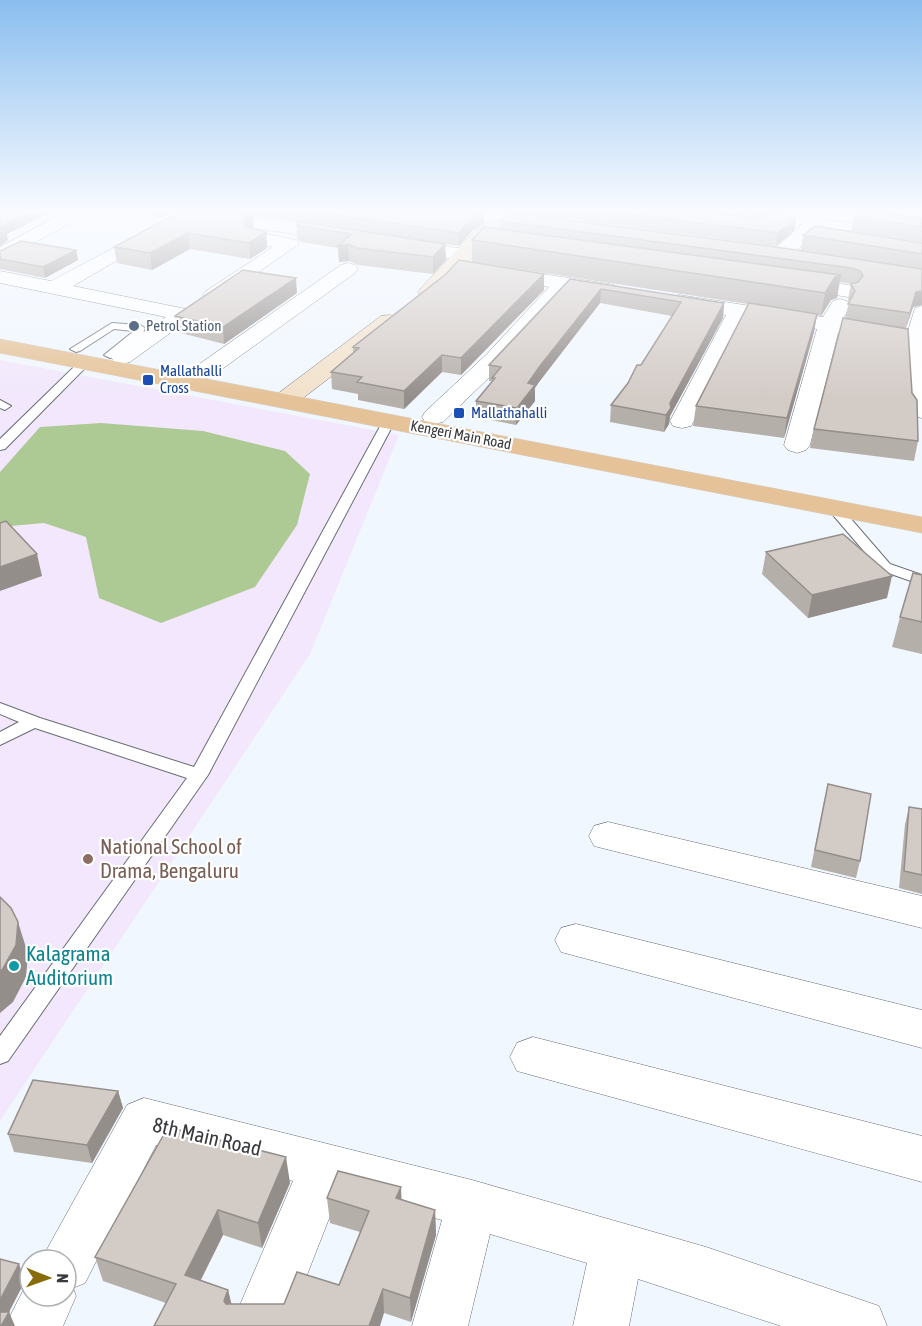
<svg xmlns="http://www.w3.org/2000/svg" width="922" height="1326" viewBox="0 0 922 1326" font-family="'Asap Condensed',sans-serif">
<style>
.industrial{fill:#f2e7fc}
.forest{fill:#aeca94}
.lines{fill:none;stroke-linecap:round;stroke-linejoin:round}
.lane-casing{stroke:#696e74;stroke-width:2}
.street-casing{stroke:#696e74;stroke-width:1}
.secondary-casing{stroke:#696e74;stroke-width:1}
.primary-casing{stroke:#d3d4d4;stroke-width:1}
.lane{fill:#fff;fill-rule:evenodd}
.street{fill:#fff;fill-rule:evenodd}
.secondary{fill:#f2e1cb;fill-rule:evenodd}
.primary{fill:#e5c297;fill-rule:evenodd}
.wall{fill:#b5afaa}
.shaded-wall{fill:#948e8b}
.building{fill:#d3cbc6;stroke:#948e8b;stroke-width:1.5}
.service-dot{fill:#5c6f8a;stroke:#fff;stroke-width:2}
.transit-dot{fill:#1a4fb4;stroke:#fff;stroke-width:2}
.education-dot{fill:#8d6e63;stroke:#fff;stroke-width:2}
.culture-dot{fill:#0f9aa8;stroke:#fff;stroke-width:2}
.labels{text-anchor:middle;stroke-width:4.5;stroke-linejoin:round;paint-order:stroke}
.far-service-label{font-size:15px;fill:#4e5e75;stroke:#fff;text-anchor:start}
.far-transit-label{font-size:15px;fill:#164399;stroke:#fff;text-anchor:start}
.far-street-label{font-size:15px;fill:#383a3d;stroke:#fff}
.near-education-label{font-size:21px;fill:#785e54;stroke:#fff;text-anchor:start}
.near-culture-label{font-size:21px;fill:#0d838f;stroke:#fff;text-anchor:start}
.near-street-label{font-size:21px;fill:#383a3d;stroke:#fff}
</style>
<rect width="100%" height="100%" fill="#f1f7fe"/>
<path class="industrial" d="M0,360L399,435L310,654L0,1121Z"/>
<path class="forest" d="M101,423L203,431L285,451L310,474L297,525L255,587L161,623L99,598L86,537L44,523L0,527V472L40,427Z"/>
<g class="lines">
<defs>
<path id="lane" d="M112,323L140,325L145,328L142,336L114,357L110,358L104,355L134,331L114,329L80,351L76,352L70,349Z
M84,360L90,363L88,365L5,449L0,450V439L80,361Z
M0,400L11,406L5,410L0,408Z
M389,417L395,421L208,775L8,1061L0,1064V1036L187,778L35,728L0,745V732L19,722L0,714V703L40,718L194,767L383,421Z
M834,504L839,505L890,564L922,575V585L880,570L827,508Z"/>
<path id="street" d="M65,212H87L84,216L0,261V247Z
M204,212H220L340,229L347,231L349,235L347,239L340,241L210,221L204,220L201,216Z
M442,212H490L542,220L548,221L551,225L548,229L542,230L451,217L445,216Z
M808,212H853L922,223V233L827,219L814,235L796,251L824,256L827,260L824,264L817,266L774,258L771,254L774,250L811,216Z
M153,227L159,228L162,232L159,236L73,286L191,310L195,314L191,318L130,362L122,364L114,362L111,357L114,352L166,317L0,283V271L51,281Z
M257,232L297,240L299,244L220,299H206L203,295L206,291L273,247L250,242L248,238L250,234Z
M400,239L464,249L471,251L474,255L471,259L464,261L393,249L391,245L393,241Z
M348,263L355,265L358,269L355,273L211,377L203,379L195,377L191,372L195,367L341,265Z
M501,268L610,284L617,286L620,290L617,294L610,296L569,290L503,364L443,422L434,424L425,422L422,417L425,412L487,354L549,287L494,278L491,274L494,270Z
M795,277L848,285L855,287L858,291L855,295L848,297L788,287L785,283L788,279Z
M679,295L823,317L833,301L840,299L847,301L850,305L842,321L908,331L915,308L922,306V418L913,416L910,411L906,344L838,333L810,445L806,450L797,453L788,450L784,445L817,329L746,318L694,421L691,426L682,428L673,426L670,421L726,315L672,305L669,301L672,297Z
M608,822L922,896V928L594,846L589,836L594,826Z
M576,924L922,1010V1048L561,952L555,940L561,928Z
M533,1037L922,1136V1182L517,1071L510,1057L517,1043Z
M144,1098L472,1180L706,1247L879,1306L887,1326H781L638,1279L629,1326H573L587,1263L490,1234L468,1326H412L442,1220L339,1193L287,1326H231L293,1181L156,1145L85,1283L73,1288L76,1296L63,1326H5L30,1277V1296H66V1260H41L127,1105Z"/>
<path id="secondary" d="M508,212H530L489,239L435,296H421L418,292L421,288L475,231Z
M389,315L397,316L400,321L397,326L294,405L285,407L276,405L273,400L276,395L381,316Z"/>
<path id="primary" d="M0,339L922,517V533L0,353Z"/>
</defs>
<use href="#lane" class="lane-casing"/>
<use href="#street" class="street-casing"/>
<use href="#secondary" class="secondary-casing"/>
<use href="#primary" class="primary-casing"/>
<use href="#lane" class="lane"/>
<use href="#street" class="street"/>
<use href="#secondary" class="secondary"/>
<use href="#primary" class="primary"/>
</g>
<path class="wall" d="M130,212H171L162,217Z
M179,212L266,232L267,248L250,259L190,249L152,270L117,263L114,247Z
M243,212H484V224L473,230L459,246L445,244L446,260L433,274L358,265L349,261L339,262L338,248L301,242L297,238L296,221L243,214Z
M531,212H711L755,218L760,217L728,212H784L791,218L796,219L794,231L776,246L530,214Z
M854,217L922,218V242L851,231Z
M500,221L922,269V305L913,307L906,328L912,393L918,441L914,461L810,448L814,429L845,319L849,302L848,299L851,284H852L839,282L837,298L831,300L821,316L817,315L814,332L784,438L693,426L696,406L748,304L472,262V240L500,229Z
M803,235L922,243V269L801,250Z
M76,250L78,260L45,278L0,269V270V251Z
M570,279L724,303L723,318L670,416L669,424L664,432L610,422L611,405L641,365L672,316L600,303L539,382L535,388V401L516,425L476,417V401L492,382V381H489V365Z
M544,290L461,375L442,372L404,409L358,400V394L332,389L331,372L353,353V347Z
M297,293L224,344L177,332L175,316Z
M766,552L887,598L808,618L762,574Z
M922,575V654L892,647L900,617Z
M824,801L860,861L856,878L811,867Z
M909,807L922,809V894L899,888L905,824Z
M118,1091L123,1108L92,1163L14,1152L8,1134Z
M290,1183L262,1248L223,1235L201,1280L228,1290L231,1304H284L339,1285L360,1232L330,1223L327,1198L401,1187V1199L435,1210L436,1235L411,1322L384,1313L166,1303L103,1281L95,1257Z
M30,1268V1288L26,1277Z"/>
<path class="shaded-wall" d="M30,212H51L7,234L8,240L0,246V227Z
M162,212H171L162,217Z
M482,212H484V224L473,230L459,246V233L473,217Z
M253,215L254,231L248,233L244,223L246,217Z
M796,219L794,231L776,246L778,233Z
M266,232L267,248L250,259L249,243Z
M188,233L190,249L152,270L150,253Z
M348,244L349,261L339,262L338,246Z
M445,244L446,260L433,274V257Z
M76,250L78,260L45,278L43,267Z
M544,274V290L461,375V358Z
M841,275L837,298L831,300L821,316L825,293L835,277Z
M296,278L297,293L224,344L223,327Z
M601,289L600,303L539,382L535,388V401L516,425L517,408L528,383L540,366Z
M922,291V305L913,307L906,328L910,313L916,292Z
M724,303L723,318L670,416L669,424L664,432L666,415L670,403Z
M817,314L814,332L784,438L787,418Z
M442,355V372L404,409V391Z
M37,554L42,576L0,591V567Z
M892,576L887,598L808,618L812,595Z
M18,922L28,954L26,977L13,1002L0,1013V971Z
M118,1091L123,1108L92,1163L87,1145Z
M286,1157L290,1183L262,1248L258,1223Z
M401,1187L402,1212L396,1198Z
M218,1210L223,1235L191,1299L185,1275Z
M435,1210L436,1235L411,1322L410,1298Z
M19,1264L25,1281L9,1312L15,1326H1L0,1318V1300Z
M383,1289L384,1313L380,1326H369Z
M228,1290L234,1314L224,1301Z"/>
<path class="building" d="M0,212H30L0,227Z
M179,212H231L253,215L246,217L244,223L246,227L266,232L249,243L188,233L150,253L114,247Z
M315,212H482L473,217L459,233Z
M611,212H711L755,218L764,216L766,212H784L791,218L796,219L778,233Z
M857,212H879L922,218V227L854,217Z
M511,213L783,248L922,269V291L916,292L910,313L848,304L855,291L851,284L858,282L863,276L860,271L851,268L500,221Z
M296,221L445,244L433,257L357,248L348,244L338,246L352,234L299,226Z
M815,226L922,243V254L803,235Z
M484,227L841,275L835,277L825,293L472,240Z
M0,229L6,230L0,234Z
M21,241L76,250L43,267L0,259V251Z
M459,260L544,274L461,358L442,355L404,391L357,382L362,377L331,372L359,348L353,347L446,274Z
M243,270L296,278L223,327L175,316Z
M570,279L724,303L670,403L671,408L666,415L611,405L628,383L637,365H641L681,302L601,289L540,366L528,383L535,385L517,408L476,401L495,378H492L501,367L489,365Z
M749,303L817,314L787,418L696,406Z
M843,318L908,329L912,393L917,400L918,441L814,429Z
M6,521L37,554L0,567V523Z
M843,534L892,576L812,595L766,552Z
M913,573L922,575V622L900,617Z
M828,784L871,794L860,861L815,850Z
M909,807L922,809V875L904,871Z
M0,897L11,908L18,922L16,945L2,970L0,971Z
M33,1080L118,1091L87,1145L8,1134Z
M168,1127L286,1157L258,1223L218,1210L185,1275L228,1290L224,1301L226,1304H284L297,1272L339,1285L369,1211L327,1198L338,1171L401,1187L396,1198L435,1210L410,1298L383,1289L369,1326H154L176,1284L95,1257Z
M0,1259L19,1264L0,1300Z
M26,1266L30,1268V1272L28,1277H26Z
M0,1312H9L1,1326H0Z"/>
<linearGradient id="sky" x2="0" y2="1"><stop stop-color="#8abeef"/><stop offset="0.53" stop-color="#f9fbff"/><stop offset="1" stop-color="#f9fbff" stop-opacity="0"/></linearGradient>
<rect width="922" height="398" fill="url(#sky)"/>
<circle class="service-dot" cx="134" cy="326" r="6"/>
<g class="transit-dot">
<rect x="142" y="374" width="12" height="12" rx="3"/>
<rect x="453" y="407" width="12" height="12" rx="3"/>
</g>
<circle class="education-dot" cx="88" cy="859" r="6"/>
<circle class="culture-dot" cx="14" cy="966" r="6"/>
<g class="labels">
<g class="far-service-label">
<text x="146" y="331">Petrol Station</text>
</g>
<g class="far-transit-label">
<text x="160" y="376">Mallathalli<tspan x="160" dy="17">Cross</tspan></text>
<text x="471" y="418">Mallathahalli</text>
</g>
<g class="far-street-label">
<text transform="translate(461 435) rotate(11)" y="5">Kengeri Main Road</text>
</g>
<g class="near-education-label">
<text x="100" y="854">National School of<tspan x="100" dy="24">Drama, Bengaluru</tspan></text>
</g>
<g class="near-culture-label">
<text x="26" y="961">Kalagrama<tspan x="26" dy="24">Auditorium</tspan></text>
</g>
<g class="near-street-label">
<text transform="translate(207 1137) rotate(13)" y="7">8th Main Road</text>
</g>
</g>
<g transform="translate(48 1278) rotate(91)"><circle r="28" fill="#ffffff" stroke="#afb0b1" stroke-width="1.5"/>
<path d="M0-4.5L10 22L0 15L-10 22Z" fill="#896c0a"/>
<text y="-9" font-size="16" font-weight="bold" text-anchor="middle" fill="#383a3d">N</text>
</g>
</svg>
